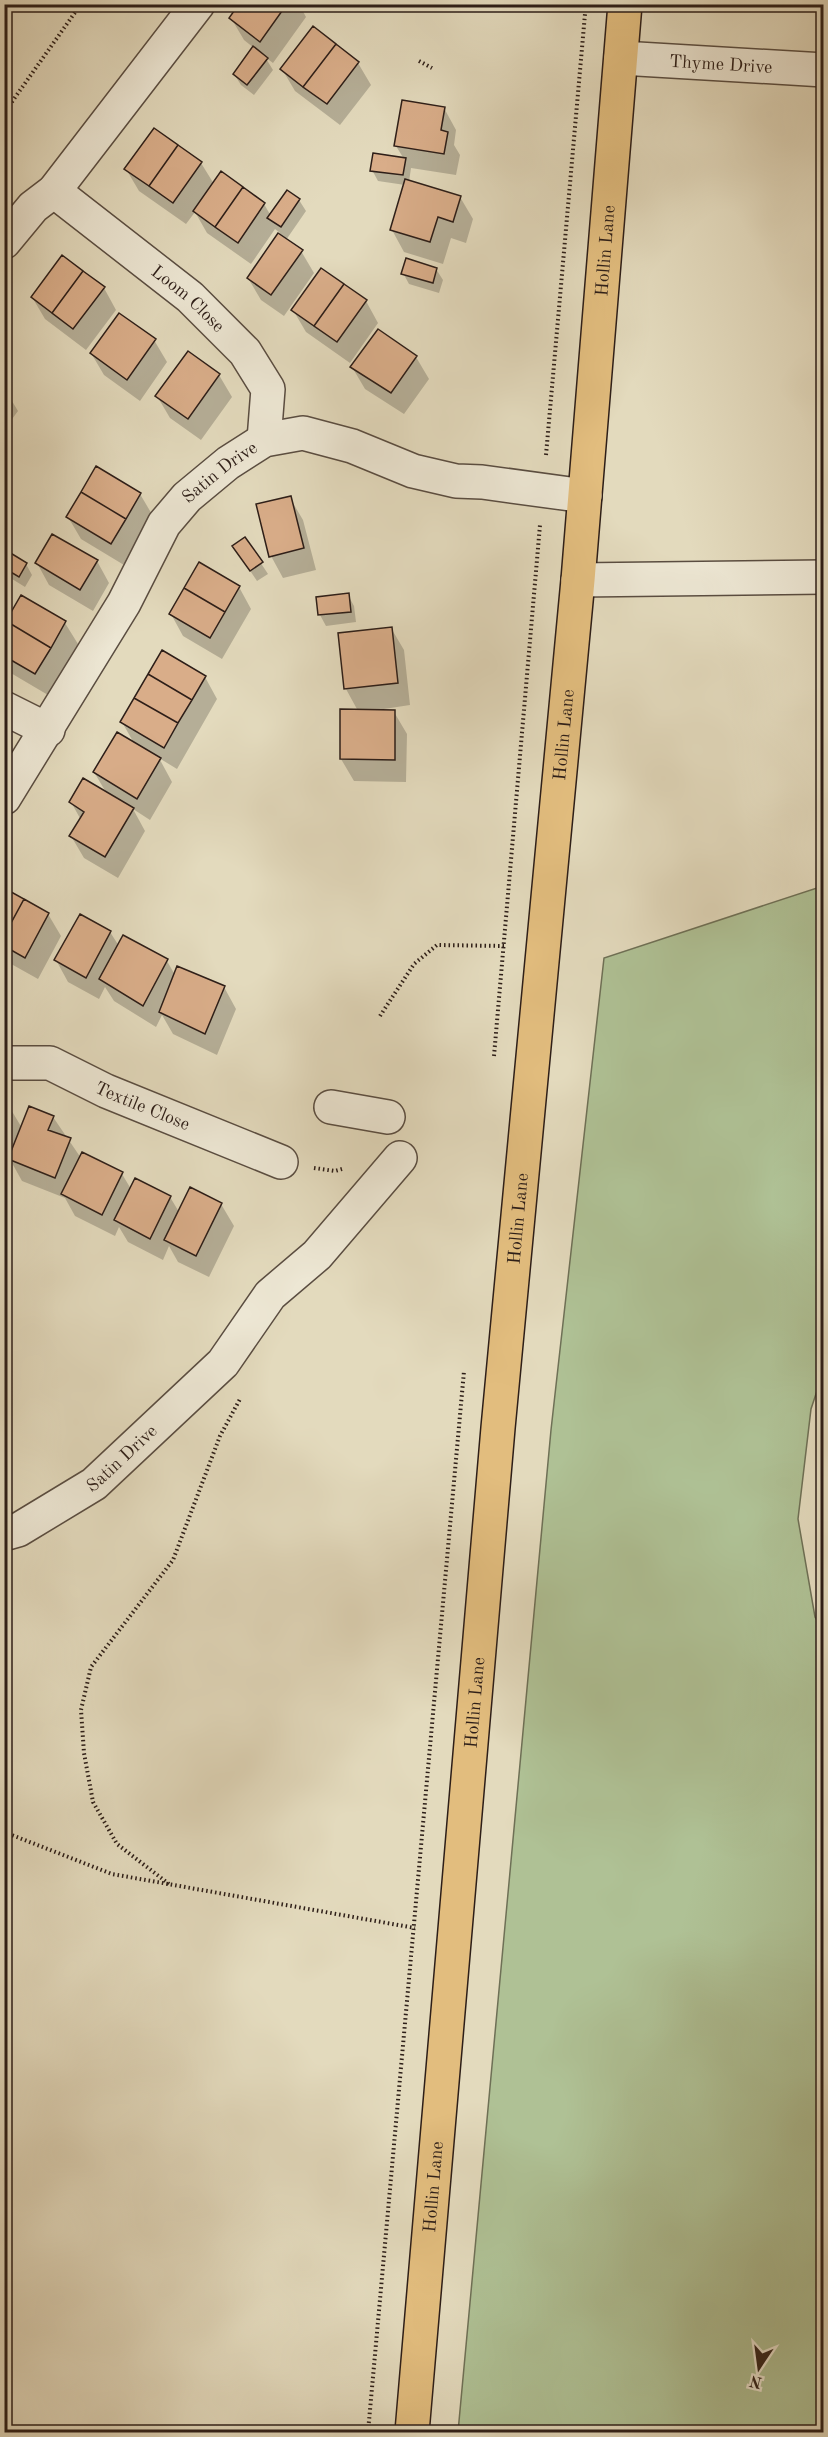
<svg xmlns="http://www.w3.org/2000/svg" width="828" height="2437" viewBox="0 0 828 2437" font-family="'Old Standard TT',serif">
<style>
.green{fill:#afc195;stroke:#6e7056;stroke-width:1.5}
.shadow{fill:#0003}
.building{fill:#d9ad89;stroke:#2d1e18;stroke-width:1.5}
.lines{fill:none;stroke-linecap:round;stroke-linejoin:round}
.minor-casing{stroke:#5a4d41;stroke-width:36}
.major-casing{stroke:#2d1e18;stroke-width:36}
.path{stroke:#2d1e18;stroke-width:4;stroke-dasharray:1.5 3;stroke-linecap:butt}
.minor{stroke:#ede7d4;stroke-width:33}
.major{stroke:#e2bd7e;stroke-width:33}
.labels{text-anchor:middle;stroke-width:4.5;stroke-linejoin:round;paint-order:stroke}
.street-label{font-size:18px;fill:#2d1e18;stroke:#ede7d4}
</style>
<rect width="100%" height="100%" fill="#e3dabd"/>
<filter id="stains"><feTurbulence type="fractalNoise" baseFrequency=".00333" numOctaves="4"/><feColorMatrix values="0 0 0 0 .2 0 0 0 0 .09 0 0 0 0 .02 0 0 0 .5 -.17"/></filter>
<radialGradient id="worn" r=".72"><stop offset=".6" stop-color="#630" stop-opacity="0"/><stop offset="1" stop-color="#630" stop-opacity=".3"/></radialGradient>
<path class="green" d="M823,886L824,1370L811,1409L798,1519L815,1617L824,1632L823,2432H458L551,1430L604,958Z"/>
<path class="shadow" d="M241,4H299L306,17L273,63L265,57L273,70L254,95L241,85L234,74L254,48L244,40L231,18Z
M358,63L371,85L340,125L295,91L282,69Z
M444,108L456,130L454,145L460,155L456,175L411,168L409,182L460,197L473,219L466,243L451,238L443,264L404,252L392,230L405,185L378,181L372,170L404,159L396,146Z
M201,163L214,184L264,204L271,216L299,200L306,211L286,240L301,251L314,273L284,316L261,300L248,278L280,233L275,229L251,264L207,233L195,212L186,224L139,191L126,169Z
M436,269L443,280L439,293L409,284L403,273Z
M104,288L116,310L86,350L45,319L32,297Z
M366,301L378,323L350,363L306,332L293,310Z
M154,340L167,362L140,401L104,375L91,353Z
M416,357L429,379L404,414L365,389L352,367Z
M219,375L232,397L201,440L170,418L157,396Z
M4,388L18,411L4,430Z
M140,494L153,516L124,565L81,539L68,517Z
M290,498L303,520L316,570L283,578L271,556Z
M245,539L268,574L257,581L234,547Z
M4,551L26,564L32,575L25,587L4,574Z
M97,561L109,583L93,611L49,585L37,563Z
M239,587L251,609L222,659L183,636L171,614Z
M348,595L354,606L356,622L326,626L320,615Z
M22,597L65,623L78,644L48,695L4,669V626Z
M391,628L404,650L410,705L371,711L394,712L407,734L406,782L354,781L341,759L358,711L346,689L339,635Z
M205,677L217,699L177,769L159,758L172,782L150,820L133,809L145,831L118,878L84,858L71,836L81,820L71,802L107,794L94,772L135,745L122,722Z
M4,749L10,759L4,769Z
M4,890L48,914L61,936L38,979L4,960Z
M110,932L119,946L167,961L175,975L224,987L236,1009L217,1055L173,1034L162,1015L156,1027L114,1001L105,987L99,999L68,982L56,960Z
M4,1103H7L22,1128L53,1117L81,1158L83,1154L122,1174L131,1189L170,1197L179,1212L221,1204L234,1226L209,1277L178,1262L169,1246L163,1260L128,1242L119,1227L115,1236L75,1216L65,1198L22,1181L12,1163L10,1169L4,1168Z"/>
<path class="building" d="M239,4H287L260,42L229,18Z
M313,26L336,44L303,87L280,69Z
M336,44L359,62L327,104L303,87Z
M253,46L268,58L247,85L233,74Z
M402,100L445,107L441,130L448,132L444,154L394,146Z
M154,128L178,145L149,186L124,169Z
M178,145L202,162L173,203L149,186Z
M373,153L406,158L403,175L370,171Z
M221,171L243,187L215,227L193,211Z
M405,179L461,196L453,222L438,217L430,242L390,230Z
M243,187L265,203L238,243L215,227Z
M287,190L300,199L281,227L267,218Z
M278,233L303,250L271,295L247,278Z
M62,255L83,271L52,313L31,297Z
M406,258L437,268L433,283L401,274Z
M321,268L344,284L314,326L291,310Z
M83,271L105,287L73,329L52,313Z
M344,284L367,300L337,342L314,326Z
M119,313L156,339L127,380L90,353Z
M378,329L417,356L391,393L350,367Z
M188,351L220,374L188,419L155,396Z
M96,466L141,493L126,519L81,492Z
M81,492L126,519L111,544L66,517Z
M291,496L304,548L269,557L256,504Z
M52,534L98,560L80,590L35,563Z
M245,537L263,562L250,571L232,546Z
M4,549L27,563L19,577L4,568Z
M199,562L240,586L225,612L184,588Z
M184,588L225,612L210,638L169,614Z
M349,593L351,612L318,615L316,597Z
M21,595L66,621L51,648L6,621Z
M6,621L51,648L35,674L4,656Z
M392,627L398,683L344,689L338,633Z
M162,650L206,676L192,700L148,674Z
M148,674L192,700L178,723L134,698Z
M134,698L178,723L164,748L120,722Z
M340,709L395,710V760L340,759Z
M117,732L161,758L137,799L93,772Z
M83,778L134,808L105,857L69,836L84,812L69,802Z
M4,888L24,899L4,936Z
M24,899L49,913L25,958L4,946V936Z
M80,914L111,931L86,978L54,960Z
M123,935L168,959L143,1006L99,979Z
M177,966L225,986L205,1034L159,1012Z
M29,1106L54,1116L48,1130L71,1138L55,1178L8,1159Z
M82,1152L123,1172L102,1215L61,1194Z
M135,1178L171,1196L150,1239L114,1220Z
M190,1187L222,1203L196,1256L164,1240Z"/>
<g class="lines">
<defs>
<g id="minor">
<path id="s1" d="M621,58L824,70"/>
<path id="s2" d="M54,191L190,297L245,352L268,389L264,440"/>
<path d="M4,242L33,207L54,191L198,4"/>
<path d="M578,580L824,577"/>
<path d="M4,708L48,730"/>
<path id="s3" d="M4,798L124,603L164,524L187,497L228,463L264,440L303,433L352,446L413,471L456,481L482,482L585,496"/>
<path id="s4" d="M4,1063H50L106,1091L281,1162"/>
<path d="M331,1107L388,1117"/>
<path id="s5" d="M4,1534L18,1530L94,1484L223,1363L270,1295L317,1255L400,1158"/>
</g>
<g id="major">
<path id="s6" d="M412,2432L498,1428L578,580L625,4"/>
</g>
</defs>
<use href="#minor" class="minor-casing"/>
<use href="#major" class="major-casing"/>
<path class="path" d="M419,61L432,68
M4,113L81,4
M546,455L585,14
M380,1016L414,964L437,945L504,946
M494,1056L540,525
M314,1168L335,1171L342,1169
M4,1832L112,1874L415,1928
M169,1884L117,1844L93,1802L84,1753L81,1710L91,1667L173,1560L220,1436L240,1399
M368,2432L464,1371"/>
<use href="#minor" class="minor"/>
<use href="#major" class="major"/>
</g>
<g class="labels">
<g class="street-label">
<text dy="6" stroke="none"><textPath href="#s1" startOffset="100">Thyme Drive</textPath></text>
<text dy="6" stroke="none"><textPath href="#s6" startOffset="2190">Hollin Lane</textPath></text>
<text dy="6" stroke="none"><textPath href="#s2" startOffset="172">Loom Close</textPath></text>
<text dy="6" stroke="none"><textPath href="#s3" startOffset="394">Satin Drive</textPath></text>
<text dy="6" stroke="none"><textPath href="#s6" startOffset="1704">Hollin Lane</textPath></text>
<text dy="6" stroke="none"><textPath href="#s4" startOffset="148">Textile Close</textPath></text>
<text dy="6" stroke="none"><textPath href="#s6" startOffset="1218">Hollin Lane</textPath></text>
<text dy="6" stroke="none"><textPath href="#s5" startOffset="141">Satin Drive</textPath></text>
<text dy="6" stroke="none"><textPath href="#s6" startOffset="732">Hollin Lane</textPath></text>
<text dy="6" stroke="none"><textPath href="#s6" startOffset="246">Hollin Lane</textPath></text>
</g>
</g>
<rect width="828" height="2437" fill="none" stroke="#e3dabd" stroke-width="24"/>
<rect x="6" y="6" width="816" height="2425" fill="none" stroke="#2d1e18" stroke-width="3"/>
<rect x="12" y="12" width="804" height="2413" fill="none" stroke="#2d1e18" stroke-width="1.5"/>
<g transform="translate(759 2368) rotate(193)" stroke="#ede7d4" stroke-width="4.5" paint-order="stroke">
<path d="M0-4.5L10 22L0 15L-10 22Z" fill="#2d1e18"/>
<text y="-9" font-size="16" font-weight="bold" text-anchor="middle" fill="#2d1e18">N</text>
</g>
<rect width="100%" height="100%" filter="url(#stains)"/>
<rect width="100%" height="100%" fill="url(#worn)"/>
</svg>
